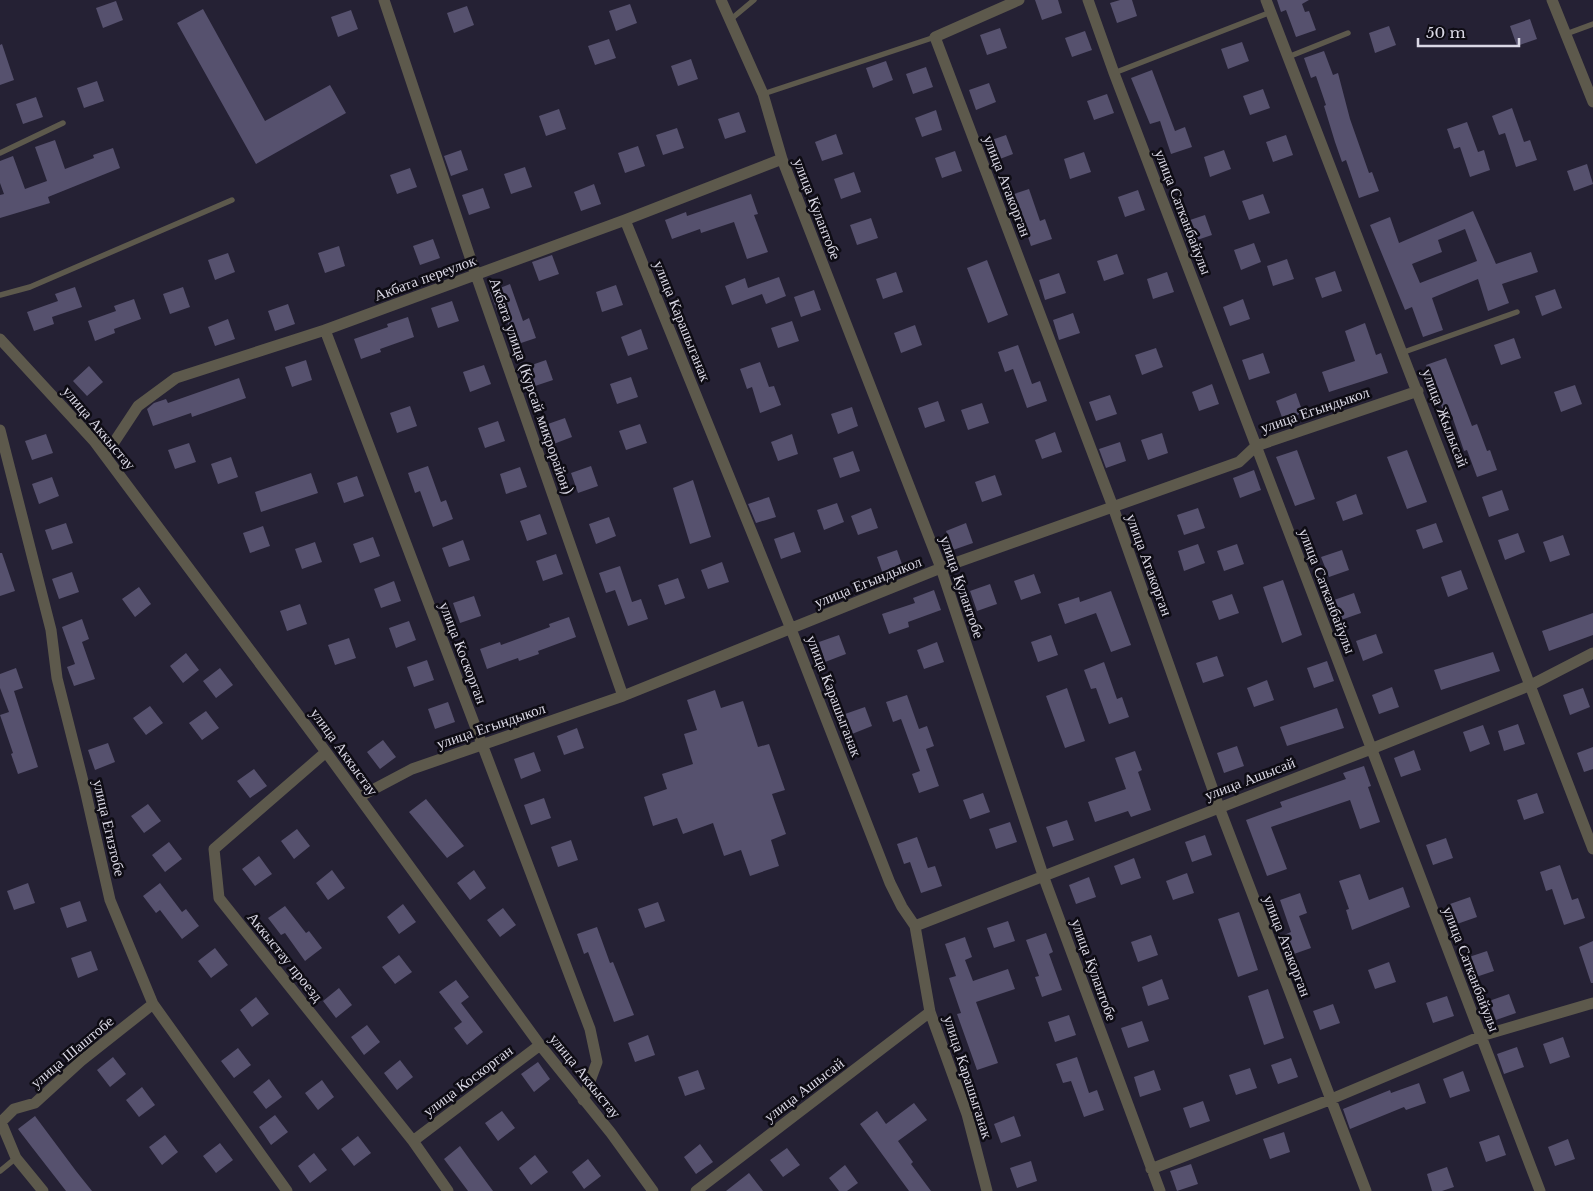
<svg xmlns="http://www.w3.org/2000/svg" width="1593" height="1191" viewBox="0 0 1593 1191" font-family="'Libre Baskerville',serif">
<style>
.building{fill:#56516e;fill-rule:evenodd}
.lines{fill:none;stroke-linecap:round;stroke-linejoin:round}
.lane{stroke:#5d594c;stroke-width:5.5}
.street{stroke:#5d594c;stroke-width:11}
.labels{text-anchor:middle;stroke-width:5;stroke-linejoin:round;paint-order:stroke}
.street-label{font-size:15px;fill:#dad8e5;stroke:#0e0c14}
</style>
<rect width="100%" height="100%" fill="#252134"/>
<path class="building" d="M1035,0H1058L1062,13L1042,20Z
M1120,0H1132L1137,16L1117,23L1110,3Z
M1277,0H1309L1302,4L1305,12L1309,11L1316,30L1296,37L1286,10L1281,12Z
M116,1L123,20L103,28L96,8Z
M630,4L637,23L616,31L609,11Z
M467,6L474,25L454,33L447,13Z
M203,9L265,121L330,85L346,113L256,164L177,23Z
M351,10L358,29L338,37L331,17Z
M1530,19L1537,39L1517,46L1510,26Z
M1389,26L1396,45L1375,53L1369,33Z
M1000,28L1007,48L987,55L980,35Z
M1085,31L1092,50L1072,57L1065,38Z
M609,39L616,58L595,65L588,46Z
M1242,42L1249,61L1228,69L1221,49Z
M2,44L14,80L0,85V45Z
M1324,51L1333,75L1338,73L1350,119L1369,173L1372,172L1379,191L1359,198L1346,160L1342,162L1335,142L1324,106L1326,105L1316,76L1311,78L1304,58Z
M691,59L698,79L678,86L671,66Z
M886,61L893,80L873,88L866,68Z
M926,67L933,87L913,94L906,74Z
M1152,70L1175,131L1185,127L1192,147L1171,154L1160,121L1150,124L1131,78Z
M97,81L104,101L84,108L77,88Z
M989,83L996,102L976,110L969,90Z
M1263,89L1270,108L1250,115L1243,96Z
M1107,94L1114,113L1094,120L1087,101Z
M36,97L43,117L23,124L16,104Z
M1512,108L1524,142L1530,140L1537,160L1516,167L1505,133L1499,135L1492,116Z
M559,109L566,129L546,136L539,116Z
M936,110L942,130L922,137L915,118Z
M739,112L746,132L725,139L718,119Z
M1467,122L1478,152L1484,150L1490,170L1470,177L1460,147L1454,149L1447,129Z
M677,128L684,148L663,155L656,135Z
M836,134L843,154L822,161L815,142Z
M1006,135L1013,154L992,162L986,142Z
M1286,135L1293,155L1273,162L1266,142Z
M55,140L65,169L94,158L93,155L113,148L120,168L48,197L50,203L0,218V195L4,194L0,183V161L13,156L25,189L47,181L35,147Z
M638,146L645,166L625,173L618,153Z
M461,150L468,170L451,176L444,156Z
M1224,150L1231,169L1210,177L1204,157Z
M955,151L962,171L942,178L935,158Z
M1084,152L1091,172L1070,179L1064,159Z
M1587,164L1593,184L1574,191L1567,171Z
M525,167L532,187L511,194L504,174Z
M410,168L417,187L397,194L390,175Z
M854,172L861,192L841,199L834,179Z
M594,184L601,204L581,211L574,192Z
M483,188L490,208L469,215L462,195Z
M1029,189L1040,221L1045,219L1052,239L1031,246L1020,214L1015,216L1008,196Z
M1138,190L1145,210L1125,217L1118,197Z
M751,194L758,214L754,215L768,252L747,259L734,222L701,233L700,229L672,239L665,220L686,212L687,216Z
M1263,194L1270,213L1249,220L1242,201Z
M1473,211L1496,264L1531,252L1538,272L1502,284L1509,303L1488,311L1478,279L1432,298L1443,330L1423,337L1412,307L1405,310L1370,225L1390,217L1399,243ZM1465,229L1477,261L1420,283L1412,264L1442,252L1438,240Z
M1205,215L1212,235L1191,242L1184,222Z
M871,218L878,238L857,245L850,225Z
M433,239L440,258L420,265L413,246Z
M1254,243L1261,262L1241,270L1234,250Z
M339,246L345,266L325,273L318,253Z
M228,253L235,272L215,280L208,260Z
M1117,254L1124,274L1104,281L1097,261Z
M552,255L559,274L539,281L532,262Z
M1287,259L1294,279L1273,286L1267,266Z
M987,260L1008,315L988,323L967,268Z
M1335,271L1342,291L1322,298L1315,278Z
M896,272L903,292L883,299L876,279Z
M1167,272L1174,292L1153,299L1147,279Z
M1059,273L1066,293L1045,300L1039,280Z
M779,277L786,296L766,304L762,294L732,305L725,286L745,278L748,288Z
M510,284L523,321L529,318L536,338L515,345L503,309L497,311L490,292Z
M616,285L623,305L602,312L596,292Z
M75,287L82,307L52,317L54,324L34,331L27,312L58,301L55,294Z
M183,287L190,307L170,314L163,294Z
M1555,289L1562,308L1542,316L1535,296Z
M814,290L821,310L801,317L794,297Z
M134,299L141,319L114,329L115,333L95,341L88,321L116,311L114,306Z
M1243,299L1250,319L1230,326L1223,307Z
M452,301L459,321L438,328L431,308Z
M288,304L295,324L275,331L268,311Z
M1073,313L1080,333L1059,340L1053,320Z
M408,317L414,337L380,349L381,352L361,359L354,339L388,327L387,324Z
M228,319L235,339L215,346L208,327Z
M792,321L799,341L778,348L771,328Z
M1365,323L1376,355L1381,353L1388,373L1329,392L1322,372L1355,361L1345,331Z
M915,325L922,345L901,353L894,333Z
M641,329L648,349L628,356L621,337Z
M1514,338L1521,358L1501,365L1494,345Z
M1018,345L1032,384L1040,381L1047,401L1027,408L1013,369L1005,372L998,352Z
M1156,348L1163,367L1142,375L1135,355Z
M1263,353L1270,373L1249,380L1242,360Z
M1446,358L1472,426L1477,424L1487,451L1490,450L1497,470L1477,477L1467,450L1464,451L1452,416L1446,418L1426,365Z
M306,360L312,380L292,387L285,367Z
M546,360L553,380L532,387L526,367Z
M760,362L769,387L774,386L781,405L760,413L752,387L747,389L740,369Z
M484,365L491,384L470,392L463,372Z
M89,366L103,382L87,396L73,381Z
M631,377L638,397L617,404L610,384Z
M239,378L246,398L192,417L191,413L153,426L147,409L154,403L166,399L168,403Z
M1212,384L1219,404L1199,411L1192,392Z
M1575,385L1582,404L1561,412L1554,392Z
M1296,393L1303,413L1283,420L1276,401Z
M1110,395L1117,414L1096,421L1089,402Z
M938,401L945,421L925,428L918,408Z
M982,403L989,423L968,430L961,410Z
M410,406L417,426L397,433L390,413Z
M852,407L858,426L838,434L831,414Z
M565,418L572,437L551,445L545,425Z
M498,421L505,441L485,448L478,428Z
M640,424L647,443L626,450L619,431Z
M1055,432L1062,452L1042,459L1035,440Z
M1162,433L1168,453L1148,460L1141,440Z
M46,434L53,453L32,460L25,441Z
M792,434L798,454L778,461L771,442Z
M1120,442L1126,461L1106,468L1099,449Z
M189,443L196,462L175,469L168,450Z
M1297,450L1315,499L1295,506L1276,457Z
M1407,450L1427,502L1407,509L1387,457Z
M853,451L860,471L840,478L833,458Z
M231,457L238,477L218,484L211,464Z
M428,466L441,502L446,500L453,519L433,527L420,491L415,493L408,473Z
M591,466L598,486L578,493L571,473Z
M520,467L527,487L506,494L500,474Z
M1254,470L1261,490L1240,498L1233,478Z
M311,473L318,493L261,512L255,492Z
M995,475L1002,495L982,502L975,482Z
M357,476L364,496L344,503L337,483Z
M52,477L59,496L39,504L32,484Z
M693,480L711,537L690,544L673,488Z
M1502,490L1509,510L1489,517L1482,497Z
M1356,494L1363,514L1343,521L1336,502Z
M769,497L776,517L756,523L748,504Z
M837,503L844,522L824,530L817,510Z
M871,508L878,528L858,535L851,516Z
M1198,508L1205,528L1184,535L1177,515Z
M540,514L547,534L527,541L520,521Z
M609,517L616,536L596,544L589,524Z
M66,523L73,543L52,550L45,530Z
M966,523L973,543L953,550L946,531Z
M1436,523L1443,542L1423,549L1416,530Z
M263,526L270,546L250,553L243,533Z
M794,532L801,552L781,559L774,539Z
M1518,533L1525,552L1505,560L1498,540Z
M1563,535L1570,555L1550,562L1543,542Z
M373,537L380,556L360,563L353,544Z
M463,540L470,560L449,567L442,548Z
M315,542L322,562L302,569L295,549Z
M1198,544L1205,563L1184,571L1178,551Z
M1237,544L1244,564L1224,571L1217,551Z
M897,550L904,570L884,577L877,557Z
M1342,550L1349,570L1329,577L1321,557Z
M0,553H2L15,591L0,596Z
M556,554L563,574L543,581L536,561Z
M722,562L729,582L708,589L701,570Z
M620,566L632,602L641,599L648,619L628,626L615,590L606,593L599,573Z
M1461,570L1468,589L1448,597L1441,577Z
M72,572L79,592L59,599L52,579Z
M1034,574L1041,593L1021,600L1014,581Z
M678,578L685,598L665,605L658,585Z
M1283,580L1302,635L1282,643L1263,587Z
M394,581L401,601L381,608L374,589Z
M990,584L997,604L977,611L970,591Z
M139,587L151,604L135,617L122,599Z
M934,590L941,610L908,622L909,627L889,634L882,614L915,603L913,598Z
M1111,591L1131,645L1111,652L1096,613L1065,624L1058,604L1079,597L1080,602Z
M1354,593L1361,613L1341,620L1334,600Z
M1232,594L1239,613L1219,620L1212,601Z
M474,596L481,616L460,623L453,603Z
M300,604L307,624L287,631L280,611Z
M1593,613V635L1549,651L1542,631Z
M569,617L576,637L538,651L539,654L519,661L518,658L487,669L480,649L500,642L501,645L550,627L549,624Z
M82,619L89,639L82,642L95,679L74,686L67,667L75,664L62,627Z
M409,621L416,640L396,648L389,628Z
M1376,634L1383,653L1363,661L1356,641Z
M839,635L846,654L825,662L819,642Z
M1051,635L1058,655L1038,662L1031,642Z
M349,638L356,658L335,665L328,645Z
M937,642L944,662L924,669L917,650Z
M1493,652L1500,671L1441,690L1434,670Z
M186,653L199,670L183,683L170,666Z
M1217,656L1224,676L1203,683L1196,663Z
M427,660L434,680L414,687L407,667Z
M1327,661L1334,681L1314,688L1307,668Z
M1104,662L1117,699L1122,697L1129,717L1109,724L1096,688L1091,689L1084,670Z
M16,668L23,688L14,691L38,767L18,774L11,754L13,753L0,715L9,712L0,688V674Z
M220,668L233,685L216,698L203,681Z
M1267,680L1274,700L1254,707L1247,688Z
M1392,687L1399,707L1379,714L1372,695Z
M1067,688L1085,741L1065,748L1046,696Z
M1583,688L1590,707L1570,715L1563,695Z
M715,690L721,708L743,701L758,747L769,744L785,790L772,794L786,834L771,840L779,866L750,876L741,850L724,856L713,823L683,834L677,818L653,826L644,797L667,789L662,774L693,764L684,734L697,730L687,700Z
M907,695L919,729L927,726L934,746L926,749L939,786L919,793L912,774L920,771L901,719L893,722L886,702Z
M448,702L455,722L435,729L428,709Z
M150,706L163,723L146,735L133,718Z
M865,707L872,726L852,734L845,714Z
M1337,708L1344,728L1287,746L1280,727Z
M206,711L219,728L202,740L189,723Z
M1518,724L1525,744L1504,751L1498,731Z
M1483,725L1490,744L1470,752L1463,732Z
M577,728L584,748L564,755L557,736Z
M383,740L396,757L380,769L367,752Z
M108,743L115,762L95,770L88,750Z
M1237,746L1244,766L1224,773L1217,753Z
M1593,747V769L1584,772L1577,753Z
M1414,750L1421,770L1401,777L1394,758Z
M1135,751L1142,770L1138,772L1151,810L1131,817L1128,811L1095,822L1088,802L1126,789L1115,758Z
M534,752L541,771L521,779L514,759Z
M1364,766L1371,786L1368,787L1380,822L1360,829L1350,800L1271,827L1287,869L1267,876L1246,820L1282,807L1280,802L1346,779L1343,773Z
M254,769L267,786L250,798L237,781Z
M983,793L990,812L970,819L963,800Z
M1537,793L1544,813L1524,820L1517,800Z
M544,798L551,818L531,825L524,805Z
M426,799L464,846L447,858L409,812Z
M148,804L161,821L144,833L131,816Z
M1067,820L1074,840L1053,847L1046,827Z
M1010,822L1017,842L996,849L989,829Z
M297,829L310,846L294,859L281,841Z
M1205,835L1212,855L1192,862L1185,842Z
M917,837L928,868L935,866L942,886L921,893L910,862L904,864L897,844Z
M1446,838L1453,858L1433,865L1426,845Z
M571,840L578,860L558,867L551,847Z
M169,842L182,859L165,872L152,855Z
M259,856L272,874L255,886L242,869Z
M1134,858L1141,878L1121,885L1114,866Z
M1560,865L1572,900L1578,898L1585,918L1564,925L1552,889L1546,891L1540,872Z
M332,870L345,888L328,900L316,883Z
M474,870L486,888L470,900L457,883Z
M1187,873L1194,893L1173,900L1166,881Z
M1360,874L1369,900L1403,887L1410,907L1352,930L1346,910L1349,909L1339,881Z
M1089,877L1096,897L1076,904L1069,885Z
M28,883L35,903L14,910L7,891Z
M160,883L182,912L186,909L199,926L182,939L160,910L156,913L143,896Z
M1300,893L1307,913L1299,916L1311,948L1291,955L1284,935L1291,932L1280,900Z
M1470,897L1477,917L1457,924L1450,904Z
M80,901L87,921L67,928L60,908Z
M658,902L665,921L645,928L638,909Z
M403,904L416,922L399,934L387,917Z
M285,906L306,933L309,931L322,948L305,961L285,933L281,935L268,918Z
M503,908L516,925L500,937L487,920Z
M1239,912L1258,970L1238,977L1218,919Z
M1008,921L1015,941L994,948L987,928Z
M597,927L610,963L613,962L634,1015L614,1022L588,952L584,954L577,934Z
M1046,933L1053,952L1049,954L1062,990L1042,997L1035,977L1039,976L1026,940Z
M1151,935L1158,955L1138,962L1131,942Z
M965,937L972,957L965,960L973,981L1008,969L1015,989L976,1002L998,1063L977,1070L957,1014L961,1013L949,978L956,976L945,944Z
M1593,941V983H1591L1579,947Z
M215,948L228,965L211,978L198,961Z
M91,951L98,970L78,978L71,958Z
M1487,951L1494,971L1473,978L1466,958Z
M399,955L412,972L395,984L382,967Z
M1389,962L1396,982L1375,989L1368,970Z
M1162,979L1169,999L1148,1006L1142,987Z
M456,980L469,997L461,1003L483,1032L467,1045L454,1028L462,1022L439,992Z
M339,988L352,1005L336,1018L323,1001Z
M1268,989L1284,1038L1264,1045L1248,996Z
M1509,994L1516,1013L1496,1020L1489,1001Z
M1447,996L1454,1016L1433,1023L1426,1003Z
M256,997L269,1014L252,1027L240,1010Z
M1333,1004L1340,1023L1320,1030L1313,1011Z
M1069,1015L1076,1035L1055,1042L1048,1022Z
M1142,1021L1149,1041L1128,1048L1121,1028Z
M367,1025L380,1042L364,1055L351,1037Z
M648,1035L655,1055L635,1062L628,1043Z
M1563,1037L1570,1057L1550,1064L1543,1044Z
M1517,1047L1524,1067L1504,1074L1497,1054Z
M238,1048L251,1065L234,1078L221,1061Z
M113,1057L126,1074L110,1087L97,1070Z
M1077,1057L1089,1093L1097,1090L1104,1110L1084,1117L1071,1081L1063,1083L1056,1064Z
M1291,1058L1298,1077L1278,1084L1271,1065Z
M400,1060L413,1077L397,1090L384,1073Z
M538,1062L550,1079L534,1092L521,1074Z
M1250,1068L1257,1088L1236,1095L1229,1075Z
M698,1070L705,1089L685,1096L678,1077Z
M1154,1070L1161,1090L1140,1097L1134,1077Z
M1463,1071L1470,1091L1450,1098L1443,1079Z
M269,1079L282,1097L266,1109L253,1092Z
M322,1080L334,1097L318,1110L305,1093Z
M1419,1083L1426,1103L1406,1110L1404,1107L1350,1129L1343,1109L1390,1090L1391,1093Z
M142,1087L155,1105L139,1117L126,1100Z
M1203,1101L1210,1121L1190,1128L1183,1108Z
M914,1103L927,1120L898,1141L913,1162L911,1164L931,1191H909L860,1124L877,1111L886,1124Z
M502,1111L515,1128L498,1141L485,1123Z
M275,1115L288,1132L271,1145L259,1127Z
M35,1116L76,1171L92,1191H66L31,1146L18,1129Z
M1014,1116L1021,1136L1001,1143L994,1124Z
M1284,1132L1290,1152L1270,1159L1263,1139Z
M165,1135L178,1152L162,1165L149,1147Z
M1499,1135L1506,1155L1486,1162L1479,1142Z
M358,1136L371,1153L354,1166L341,1149Z
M1568,1139L1575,1159L1555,1166L1548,1147Z
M220,1143L233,1160L216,1173L203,1156Z
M700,1144L713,1162L696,1174L684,1157Z
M460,1146L473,1164L493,1191H468L444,1159Z
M787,1148L800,1165L783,1177L770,1160Z
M314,1153L327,1170L310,1183L298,1166Z
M535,1155L548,1172L531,1185L519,1168Z
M588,1159L601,1176L584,1189L572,1172Z
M1031,1161L1037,1181L1017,1188L1010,1168Z
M1191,1164L1198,1184L1177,1191L1170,1171Z
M845,1165L858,1183L847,1191H839L829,1178Z
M1447,1167L1454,1187L1442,1191H1432L1427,1174Z
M749,1173L763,1191H726Z"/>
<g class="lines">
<path class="lane" d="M730,20L754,0
M1566,34L1593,24
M1288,57L1348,33
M1114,73L1271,12
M763,94L935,37
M0,153L63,123
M0,295L30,287L232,200
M1404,352L1517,312
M0,1171L16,1158"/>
<path class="street" d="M384,0L476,275L623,696
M721,0L763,94L782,159L941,568L1044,878L1160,1191
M1019,0L935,37L1113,507L1219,807L1366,1191
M1088,0L1114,73L1540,1191
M1266,0L1593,849
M1552,0L1593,102
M625,220L791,629L890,883L902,907L915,926L930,1012L967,1114L987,1191
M325,330L590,1029L597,1062L583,1100
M0,339L94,441L326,752L540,1045L611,1133L653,1191
M0,430L51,630L57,678L84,785L110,900L153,1004L287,1191
M105,456L138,406L176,378L325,330L625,220L782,159
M326,752L214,849L219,898L413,1141L448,1191
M359,797L412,769L623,696L941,568L1239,462L1256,446L1418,391
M915,926L1371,749L1531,685L1593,653
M413,1141L540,1045
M1151,1169L1329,1100L1481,1036L1593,1003
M43,1191L16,1158L1,1122L14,1109L35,1103L81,1061L153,1004
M696,1191L930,1012"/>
</g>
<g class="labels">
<g class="street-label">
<text transform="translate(1007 186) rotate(69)" y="5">улица Атакорган</text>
<text transform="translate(817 209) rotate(69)" y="5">улица Кулантобе</text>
<text transform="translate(1183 212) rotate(69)" y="5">улица Сатканбайулы</text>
<text transform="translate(425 278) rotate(-20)" y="5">Акбата переулок</text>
<text transform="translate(682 321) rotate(68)" y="5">улица Карашыганак</text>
<text transform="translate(531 386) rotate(71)" y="5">Акбата улица (Курсай микрорайон)</text>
<text transform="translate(1315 410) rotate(-19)" y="5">улица Егындыкол</text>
<text transform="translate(1445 418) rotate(69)" y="5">улица Жылысай</text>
<text transform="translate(99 428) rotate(50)" y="5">улица Аккыстау</text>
<text transform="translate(1149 565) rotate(70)" y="5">улица Атакорган</text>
<text transform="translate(868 582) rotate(-22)" y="5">улица Егындыкол</text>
<text transform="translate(962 587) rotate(71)" y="5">улица Кулантобе</text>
<text transform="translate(1327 591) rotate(69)" y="5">улица Сатканбайулы</text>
<text transform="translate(463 653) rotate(69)" y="5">улица Коскорган</text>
<text transform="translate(834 696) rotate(69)" y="5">улица Карашыганак</text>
<text transform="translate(491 726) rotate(-19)" y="5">улица Егындыкол</text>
<text transform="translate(344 752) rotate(54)" y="5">улица Аккыстау</text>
<text transform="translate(1250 779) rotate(-21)" y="5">улица Ашысай</text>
<text transform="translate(109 828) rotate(77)" y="5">улица Егизтобе</text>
<text transform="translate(1287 946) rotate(69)" y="5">улица Атакорган</text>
<text transform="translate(285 957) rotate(51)" y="5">Аккыстау проезд</text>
<text transform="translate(1471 969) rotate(69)" y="5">улица Сатканбайулы</text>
<text transform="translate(1094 970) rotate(70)" y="5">улица Кулантобе</text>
<text transform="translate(72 1052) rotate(-40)" y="5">улица Шаштобе</text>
<text transform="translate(585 1076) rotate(51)" y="5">улица Аккыстау</text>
<text transform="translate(968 1077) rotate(72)" y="5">улица Карашыганак</text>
<text transform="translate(468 1081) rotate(-37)" y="5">улица Коскорган</text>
<text transform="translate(804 1090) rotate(-37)" y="5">улица Ашысай</text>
</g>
</g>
<path d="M1418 38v8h101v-8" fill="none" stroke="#dad8e5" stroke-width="2.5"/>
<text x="1426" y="38" font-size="15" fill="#dad8e5" stroke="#0e0c14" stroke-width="4" paint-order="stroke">50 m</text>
</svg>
